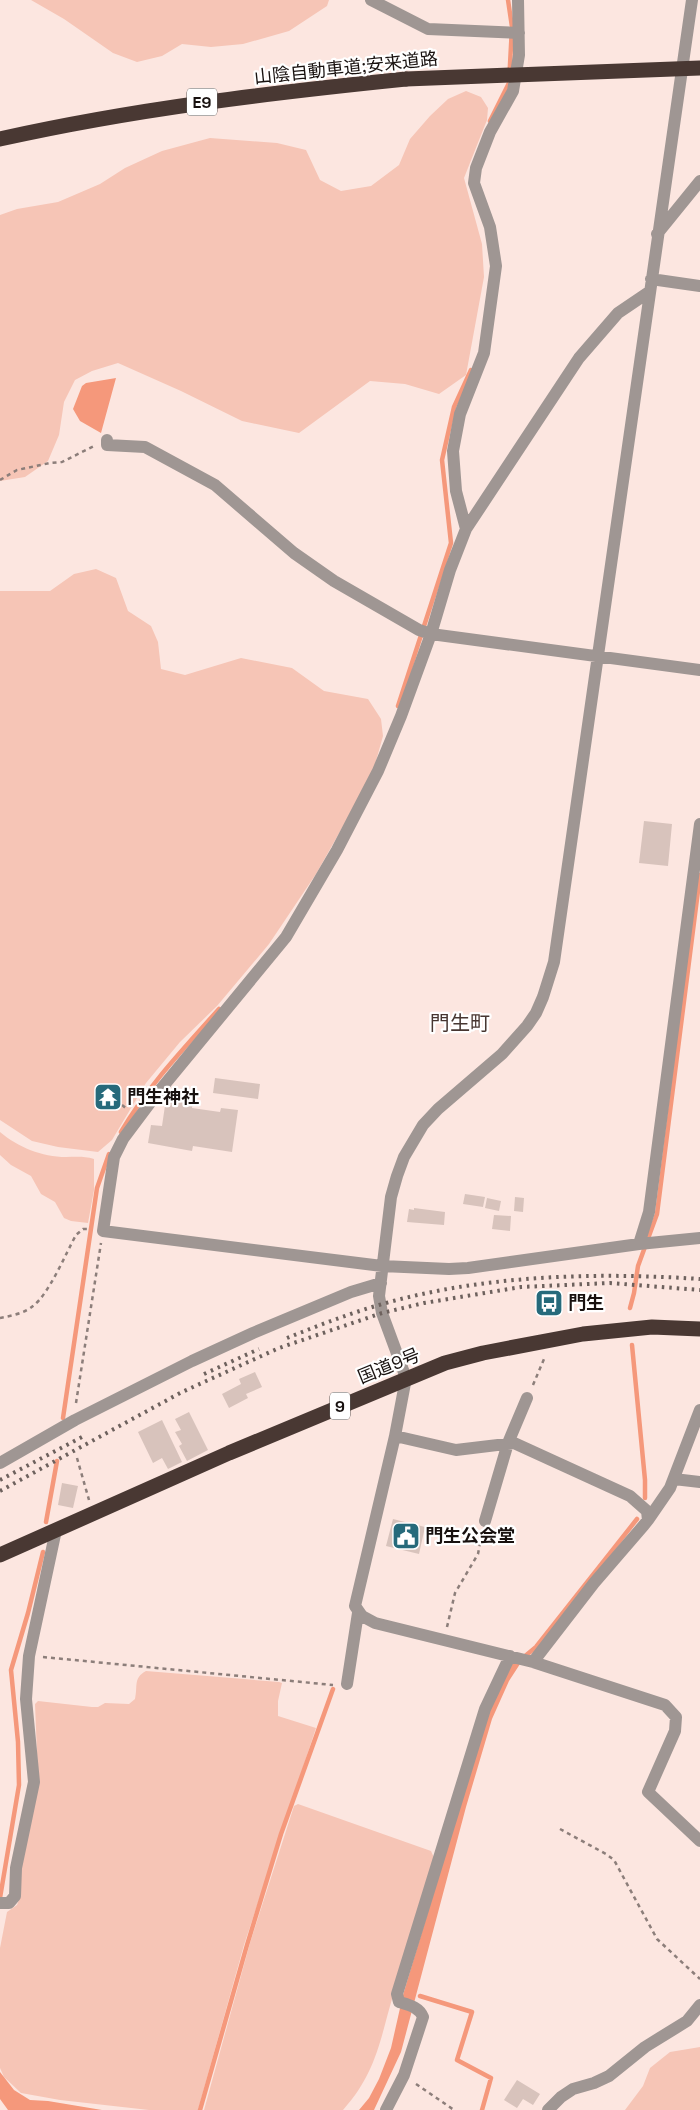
<svg xmlns="http://www.w3.org/2000/svg" width="700" height="2110" viewBox="0 0 700 2110" font-family="'Space Grotesk','Noto Sans JP',sans-serif">
<style>
.green{fill:#f6c5b6}
.water{fill:#f5987b}
.lines{fill:none;stroke-linecap:round;stroke-linejoin:round}
.stream{stroke:#f5987b;stroke-width:4.5}
.building{fill:#d8c3bc}
.path{stroke:#8c7e7a;stroke-width:2.5;stroke-dasharray:4 4;stroke-linecap:butt}
.minor{stroke:#9f9693;stroke-width:12}
.highway{stroke:#493833;stroke-width:15}
.rail{stroke:#6d615d;stroke-width:4;stroke-dasharray:2.5 5;stroke-linecap:butt}
.highway-bridge{stroke:#493833;stroke-width:15}
.labels{text-anchor:middle;stroke-width:4.5;stroke-linejoin:round;paint-order:stroke}
.shield{fill:#fff;stroke:#5d5857;stroke-width:1}
.shield-label{font-size:16px;font-weight:bold;fill:#18110f}
.street-label{font-size:18px;fill:#18110f;stroke:#fff}
.poi-label{font-size:18px;font-weight:bold;fill:#18110f;stroke:#fff;text-anchor:start}
.quarter-label{font-size:20px;fill:#473631;stroke:#fff}
</style>
<rect width="100%" height="100%" fill="#fce6e0"/>
<path class="green" d="M31,0H329L327,6L289,31L243,44L211,47L182,44L162,56L137,62L113,53L64,19Z
M466,91L481,97L488,108L487,120L464,178L482,244L484,277L466,375L439,394L405,384L370,381L299,433L242,421L181,391L118,363L92,371L75,380L64,402L59,435L48,461L25,477L0,481V215L17,209L58,202L100,184L125,168L162,151L210,138L277,143L306,150L320,180L341,191L371,186L399,165L410,139L430,116L448,99Z
M96,569L116,578L128,611L151,626L158,642L161,669L185,675L241,658L292,668L324,691L368,699L381,719L383,736L374,768L351,812L316,874L269,944L217,1006L180,1042L146,1083L112,1140L98,1152L58,1147L32,1141L0,1120V591H50L74,574Z
M0,1132C18,1147 42,1157 66,1157C76,1157 84,1156 94,1159V1190L88,1223L71,1221L64,1218L55,1202L41,1194L31,1176L11,1165L0,1155Z
M146,1671L279,1682L282,1683L278,1701V1716L316,1728L244,1945L198,2110H149L60,2100L21,2093L4,2077L0,2068V1948L7,1912L17,1905L20,1897L21,1867L38,1778L35,1704L38,1701L92,1707H98L105,1703L129,1704L135,1699C138,1686 133,1678 146,1671Z
M298,1804L431,1851L435,1860C421,1904 408,1948 394,1992C380,2039 377,2072 343,2110H204L250,1943L294,1806Z
M700,2047V2110H625L643,2086L650,2068L670,2052Z"/>
<path class="water" d="M116,378L101,433L80,421L73,409L82,386L86,383Z
M513,1662L520,1664L509,1681L492,1719L466,1807L401,2052L374,2110H359L369,2098L379,2079L391,2048L403,1995L486,1718Z
M0,2072L14,2090L30,2100L48,2101L102,2110H8L0,2099Z"/>
<g class="lines">
<path class="stream" d="M490,121L509,83L512,27L508,0
M398,706L451,543L442,460L454,407L471,370
M121,1132C147,1087 184,1048 219,1009
M630,1308L634,1293L638,1266L657,1214L700,875
M632,1345L645,1480V1498
M63,1418L97,1188L109,1154
M46,1522L57,1461
M524,1657L536,1647L637,1519
M0,1898L19,1785L18,1742L11,1670L28,1613L43,1552
M420,1996L472,2012L457,2060L491,2078L482,2110
M200,2110L247,1945L281,1834L333,1689"/>
</g>
<path class="building" d="M644,821L672,824L668,866L639,863Z
M215,1078L260,1084L258,1099L213,1093Z
M105,1087L114,1093L109,1100L100,1093Z
M167,1092L194,1096L192,1108L220,1112L221,1108L238,1110L232,1152L193,1146L192,1151L148,1143L151,1125L162,1126Z
M465,1194L485,1197L483,1207L463,1204Z
M515,1197L524,1198L523,1212L514,1211Z
M487,1198L501,1201L499,1211L485,1208Z
M414,1208L445,1212L444,1225L407,1222L409,1209L414,1210Z
M494,1215L511,1216L510,1231L492,1229Z
M255,1372L262,1387L246,1394L248,1398L229,1408L222,1394L241,1384L239,1379Z
M189,1412L208,1450L187,1461L179,1446L182,1444L175,1432L181,1430L175,1419Z
M162,1420L182,1462L168,1469L162,1458L153,1463L138,1432Z
M62,1483L78,1486L73,1508L58,1505Z
M393,1519L425,1527L419,1554L386,1546Z
M517,2080L540,2094L533,2105L523,2099L517,2108L504,2100Z"/>
<g class="lines">
<path class="path" d="M0,480L17,470L50,463L62,462L94,446
M122,1105L128,1110
M0,1318C11,1316 25,1313 33,1306C49,1294 66,1253 76,1235L83,1229H90
M533,1385L544,1359
M76,1403L101,1243
M77,1458L89,1500
M447,1627L455,1593L478,1554L482,1533
M43,1657L333,1685
M560,1829L606,1854L614,1860L657,1939L700,1979
M416,2084L454,2110"/>
<path class="minor" d="M371,0L428,29L519,33
M692,0L554,962L543,997L536,1013L527,1026L502,1054L438,1109L423,1125L404,1157L397,1176L391,1197L379,1296L382,1313L406,1378L395,1436L355,1606L362,1616L375,1623L533,1662L665,1705L676,1717L675,1731L648,1792L700,1841
M657,234L700,181
M651,279L700,286
M649,292L618,313L579,358L466,529L450,570L431,634L401,716L378,771L337,850L286,937L156,1095L123,1139L114,1157L103,1231L382,1266L449,1269L468,1268L639,1244L700,1238
M107,440V445L145,447L215,485L294,553L334,581L419,630L431,634L700,670
M466,529L456,491L453,451L460,414L484,353L496,266L490,227L474,183L476,168L490,132L513,91L519,55L518,0
M639,1244L649,1212L700,824
M395,1436L456,1450L514,1443L630,1496L647,1511L648,1520L644,1525L594,1583L533,1662
M0,1463L75,1420L192,1361L253,1333L351,1292L381,1283
M674,1479L700,1482
M648,1520L670,1488L700,1410
M485,1521L508,1443L527,1398
M347,1684L358,1613
M0,1903H9L15,1896L16,1868L34,1782L26,1699L29,1656L56,1530
M386,2110L404,2075L423,2017C419,2007 409,2005 399,2002L397,1994L485,1709L510,1656
M548,2110L561,2097L573,2089L594,2083L609,2076L645,2047L687,2021L700,2005"/>
<path class="highway" d="M0,139C134,109 269,93 406,79
M0,1555L229,1453L445,1363L483,1353L583,1334L652,1327L700,1329"/>
<path class="rail" d="M287,1338C317,1326 348,1314 379,1305C481,1275 595,1272 700,1279
M204,1374L259,1349
M0,1480L82,1437
M0,1491L182,1392L279,1348L382,1313L424,1303L521,1287L610,1283L700,1290"/>
<path class="highway-bridge" d="M406,79L700,68"/>
</g>
<defs>
<symbol id="temple-square" viewBox="-11 -11 22 22"><rect x="-9" y="-9" width="18" height="18" rx="4" fill="#266a7b" stroke="#fff"/><path d="M0-6L5-2H3V0L6.5 2.5H4V6H1.5V3h-3V6H-4V2.5H-6.5L-3 0V-2H-5Z" fill="#fff"/></symbol>
<symbol id="bus-square" viewBox="-11 -11 22 22"><rect x="-9" y="-9" width="18" height="18" rx="4" fill="#266a7b" stroke="#fff"/><path d="M-5-6H5V4H4V6H2V4H-2V6H-4V4H-5ZM-3.5-4V0h7V-4ZM-3.5 1.2v1.5H-2V1.2ZM2 1.2v1.5H3.5V1.2Z" fill="#fff"/></symbol>
<symbol id="civic-square" viewBox="-11 -11 22 22"><rect x="-9" y="-9" width="18" height="18" rx="4" fill="#266a7b" stroke="#fff"/><path d="M-.6-6.5H3V-4.5H.6V-3L4-1V1h2V6H-6V1h2V-1L-.6-3ZM-1.2 2.5V6h2.4V2.5Z" fill="#fff"/></symbol>
</defs>
<g fill-rule="evenodd">
<use href="#temple-square" x="92" y="1081" width="32" height="32"/>
<use href="#bus-square" x="533" y="1287" width="32" height="32"/>
<use href="#civic-square" x="390" y="1520" width="32" height="32"/>
</g>
<g class="labels">
<g class="shield">
<rect x="187" y="88.5" width="30" height="27" rx="4"/>
<rect x="330" y="1392.5" width="20" height="27" rx="4"/>
</g>
<g class="shield-label">
<text x="202" y="108">E9</text>
<text x="340" y="1412">9</text>
</g>
<g class="street-label">
<text transform="translate(346 68) rotate(-6)" y="6">山陰自動車道;安来道路</text>
<text transform="translate(389 1366) rotate(-22)" y="6">国道9号</text>
</g>
<g class="poi-label">
<text x="127" y="1103">門生神社</text>
<text x="568" y="1309">門生</text>
<text x="425" y="1542">門生公会堂</text>
</g>
<g class="quarter-label">
<text x="460" y="1030">門生町</text>
</g>
</g>
</svg>
